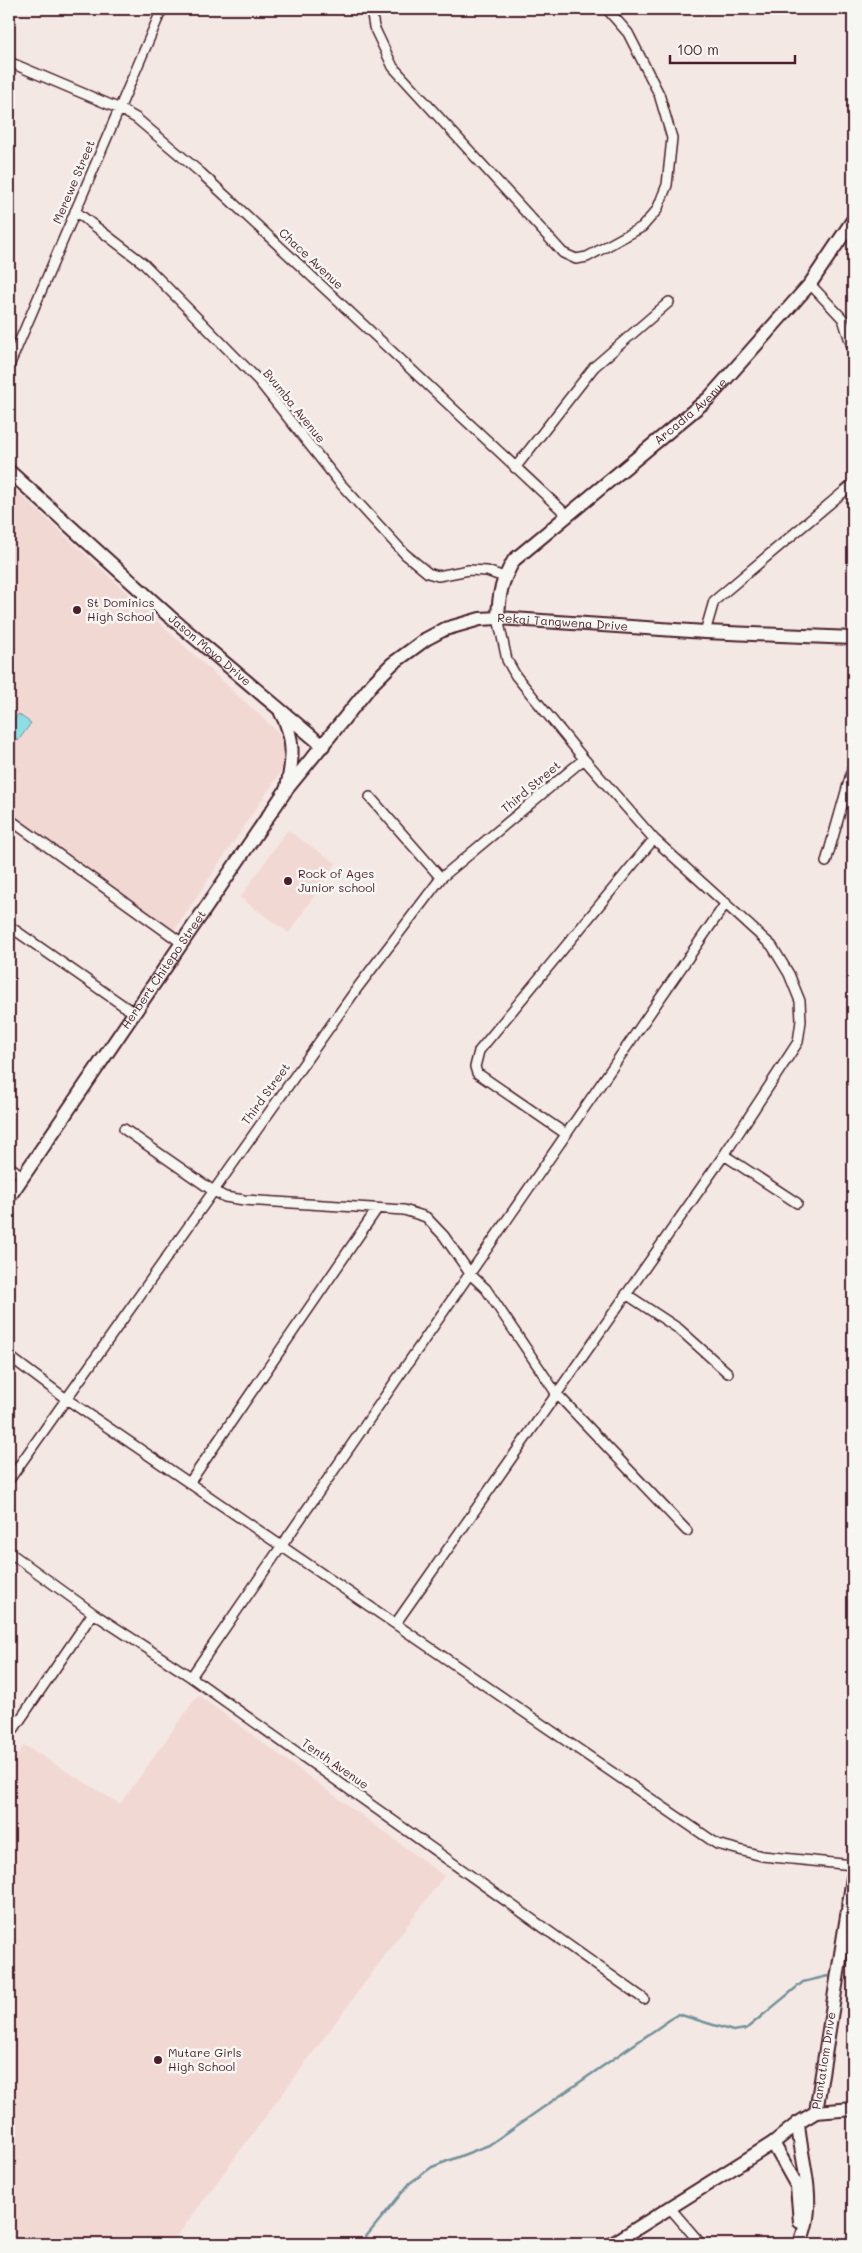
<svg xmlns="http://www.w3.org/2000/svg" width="862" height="2253" viewBox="0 0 862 2253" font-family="Mali,sans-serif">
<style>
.built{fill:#f2d8d3}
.water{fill:#8ddee4;stroke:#72929a}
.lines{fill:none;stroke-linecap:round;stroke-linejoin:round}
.stream{stroke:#72929a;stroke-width:2.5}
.street-casing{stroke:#4a1f2b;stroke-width:12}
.secondary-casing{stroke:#4a1f2b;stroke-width:16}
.street{stroke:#f6f6f2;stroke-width:9}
.secondary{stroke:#f6f6f2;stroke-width:12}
.poi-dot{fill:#4a1f2b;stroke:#f6f6f2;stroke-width:2}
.labels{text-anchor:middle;stroke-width:5;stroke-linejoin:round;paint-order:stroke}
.street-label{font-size:12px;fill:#4a1f2b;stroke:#f6f6f2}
.poi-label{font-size:12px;fill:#4a1f2b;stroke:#f6f6f2;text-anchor:start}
</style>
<rect width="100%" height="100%" fill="#f4e8e4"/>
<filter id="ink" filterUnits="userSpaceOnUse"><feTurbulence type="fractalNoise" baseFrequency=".02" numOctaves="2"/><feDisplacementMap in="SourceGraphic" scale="10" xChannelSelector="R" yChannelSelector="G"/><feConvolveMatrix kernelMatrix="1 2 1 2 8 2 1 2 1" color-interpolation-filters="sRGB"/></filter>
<g filter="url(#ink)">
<path class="built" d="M9,484L282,736L284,767L173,932L9,815Z
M287,830L336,863L289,933L240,898Z
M198,1695L444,1876L171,2244H9V1767L24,1745L120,1804Z"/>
<path class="water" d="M18,714L31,723L18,741L9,734V727Z"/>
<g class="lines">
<path class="stream" d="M360,2244L410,2183L432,2167L489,2145L678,2014L733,2031L746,2029L803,1982L828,1976"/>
<defs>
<path id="street" d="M371,9L374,27L393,67L563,253L576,259L587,257L642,227L657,210L667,185L672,138L659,94L628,33L607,9
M9,62L120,109L136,118L201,173L568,516
M75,211L143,263L258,380L339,482L405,554L428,573L438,576L469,570L487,571L504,577
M810,284L843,319L853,350
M9,366L162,9
M515,468L594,367L669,302
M705,632L714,601L853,484
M370,797L441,878
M9,819L182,943
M826,862L853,767
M9,926L134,1013
M124,1129L212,1190L225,1197L244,1200L404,1210L426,1217L444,1236L471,1275L486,1289L556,1393L687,1531
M566,1134L477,1073L475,1067L479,1051L654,839
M724,1155L797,1203
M9,1166L23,1177
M626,1294L679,1329L728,1373
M9,1356L65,1398L717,1844L762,1856L853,1865
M9,1480L358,987L441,878L584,759
M190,1482L377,1209
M9,1552L93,1613L191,1677L644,1999
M396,1623L724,1155L798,1042L801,1021L800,1001L789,974L772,946L654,839L584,759L516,676L507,660L498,618
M191,1677L726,903
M9,1736L93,1613
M670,2208L701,2244"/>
<g id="secondary">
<path id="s1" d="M9,471L169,616L323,746"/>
<path id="s2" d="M498,618C499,594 501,582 514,560L709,398L810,284L853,220"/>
<path d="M281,713C295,737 293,761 287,787"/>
<path id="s3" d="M9,1197L286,790L373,683L392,664L426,639L445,629L480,619L498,618L705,632L853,638"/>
<path d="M816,2112L853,2109"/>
<path d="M798,2123C800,2154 812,2186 807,2218C806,2226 803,2234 801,2241"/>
<path d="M773,2143L797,2186L800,2222"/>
<path id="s4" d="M612,2244L773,2143L798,2123L816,2112L853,1878"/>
</g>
</defs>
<use href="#street" class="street-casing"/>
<use href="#secondary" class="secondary-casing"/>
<use href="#street" class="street"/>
<use href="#secondary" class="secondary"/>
</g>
</g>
<g class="poi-dot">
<circle cx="77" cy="610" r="5"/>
<circle cx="288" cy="881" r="5"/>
<circle cx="158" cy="2060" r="5"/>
</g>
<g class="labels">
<g class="street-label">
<text transform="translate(74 182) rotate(-67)" y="4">Merewe Street</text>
<text transform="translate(311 259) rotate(43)" y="4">Chace Avenue</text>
<text transform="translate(294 406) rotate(51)" y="4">Bvumba Avenue</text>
<text dy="4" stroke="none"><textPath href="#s2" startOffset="292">Arcadia Avenue</textPath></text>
<text dy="4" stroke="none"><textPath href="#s3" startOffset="840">Rekai Tangwena Drive</textPath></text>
<text dy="4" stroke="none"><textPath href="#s1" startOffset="269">Jason Moyo Drive</textPath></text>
<text transform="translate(531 787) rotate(-40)" y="4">Third Street</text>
<text dy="4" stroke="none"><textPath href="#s3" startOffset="275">Herbert Chitepo Street</textPath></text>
<text transform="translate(266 1094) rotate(-54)" y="4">Third Street</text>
<text transform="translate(335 1764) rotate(35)" y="4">Tenth Avenue</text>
<text dy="4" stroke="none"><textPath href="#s4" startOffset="295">Plantatiom Drive</textPath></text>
</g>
<g class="poi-label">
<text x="87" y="607">St Dominics<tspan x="87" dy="14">High School</tspan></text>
<text x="298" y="878">Rock of Ages<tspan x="298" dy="14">Junior school</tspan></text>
<text x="168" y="2057">Mutare Girls<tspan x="168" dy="14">High School</tspan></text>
</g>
</g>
<rect width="862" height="2253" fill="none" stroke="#f6f6f2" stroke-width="30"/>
<rect x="15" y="15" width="832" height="2223" fill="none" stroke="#4a1f2b" stroke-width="2" filter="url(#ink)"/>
<path d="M670 55v8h125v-8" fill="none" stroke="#4a1f2b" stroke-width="2.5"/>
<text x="677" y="55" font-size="15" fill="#4a1f2b" stroke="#f6f6f2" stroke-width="4" paint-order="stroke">100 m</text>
</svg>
